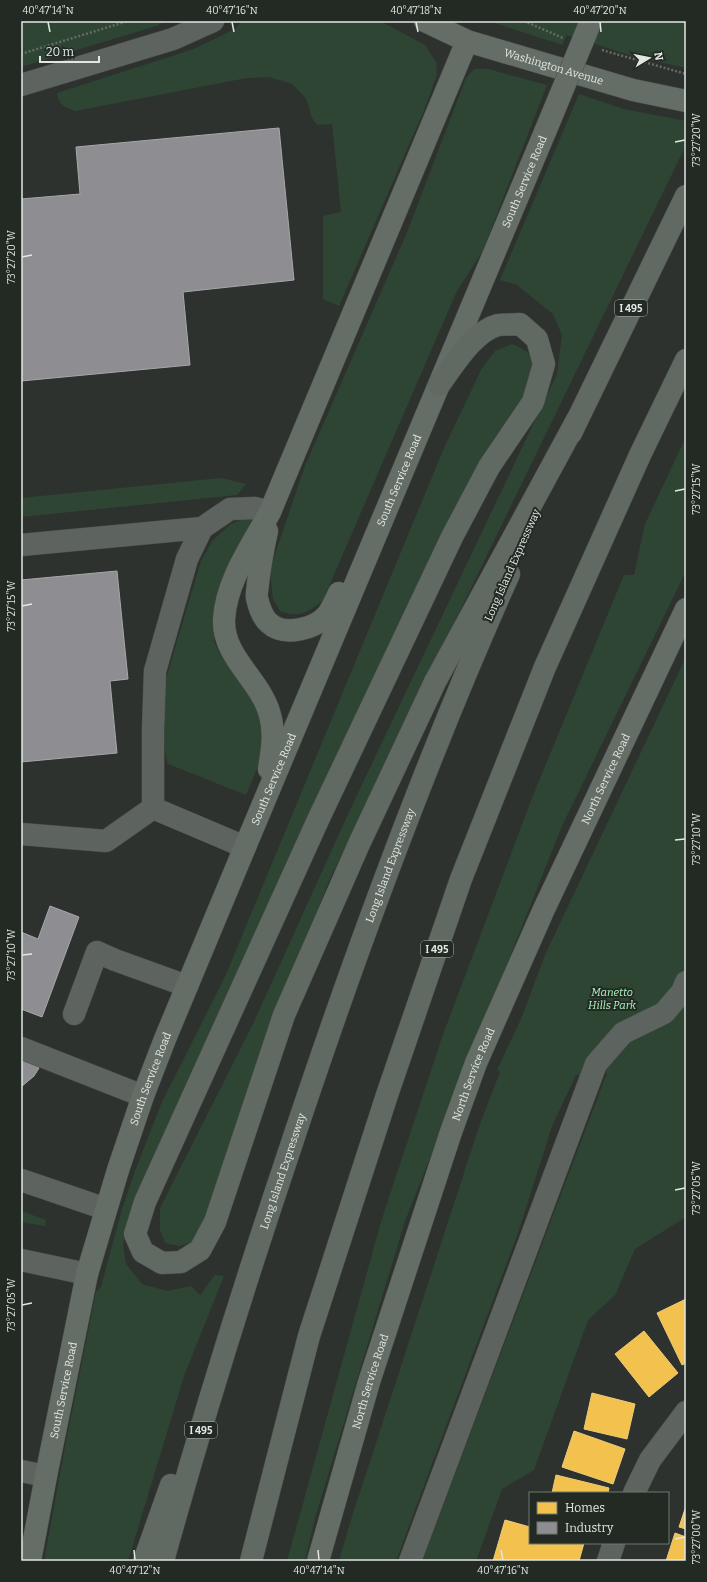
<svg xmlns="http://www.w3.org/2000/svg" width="707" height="1582" viewBox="0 0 707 1582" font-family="Bitter,serif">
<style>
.green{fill:#2f4533}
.homes{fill:#f2c14e;stroke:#edcc7b}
.industry{fill:#8d8d92;stroke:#a6a8aa}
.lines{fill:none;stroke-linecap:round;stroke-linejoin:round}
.minor-casing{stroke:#4c4e4c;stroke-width:23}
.major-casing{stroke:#4c4e4c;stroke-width:23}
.highway-casing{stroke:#4c4e4c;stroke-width:23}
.path{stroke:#656a66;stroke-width:2.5;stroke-dasharray:2 2;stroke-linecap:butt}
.minor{stroke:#5d645f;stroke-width:22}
.major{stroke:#656e66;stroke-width:22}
.highway{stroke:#616963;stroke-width:22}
.major-bridge-casing{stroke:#4c4e4c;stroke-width:23;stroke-linecap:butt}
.major-bridge{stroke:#656e66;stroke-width:22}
.ticks{fill:none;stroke:#e2e7e3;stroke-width:1.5}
.labels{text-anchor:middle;stroke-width:4;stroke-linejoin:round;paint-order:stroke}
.shield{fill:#232a24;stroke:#a9aeaa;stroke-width:1}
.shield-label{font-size:10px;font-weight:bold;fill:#e2e7e3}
.street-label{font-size:11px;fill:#e2e7e3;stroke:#232a24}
.park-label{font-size:11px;font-style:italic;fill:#adf7bd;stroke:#232a24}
.neatline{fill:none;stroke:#e2e7e3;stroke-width:1.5}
.ticks-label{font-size:10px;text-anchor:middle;fill:#e2e7e3}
</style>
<rect width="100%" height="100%" fill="#2e322f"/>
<path class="green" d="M21,21H166L156,26L21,67Z
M242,21H380L425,45L436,62L437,74L425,108L339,306L323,299V216L341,212L332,124L317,125L312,118L306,98L292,84L269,77L247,78L75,111C63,106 60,106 57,93L194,49L235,29Z
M489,21H686V68L633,56L567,35L562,45Z
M474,69H488L547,85L483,250L456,293L323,600C308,613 299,618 280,611L273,599L270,569L305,466L406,235L466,78Z
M579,94L624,109L686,121V145L328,883L246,1099L205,1217L194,1241L180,1246L165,1243L160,1230V1208L253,1024L349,812L557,374L562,335L553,314L517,285L500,280Z
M512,344C534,353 535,360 534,383L128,1219L123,1245L126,1264L142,1284L167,1291L191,1286L200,1295L215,1275L224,1276L184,1376L128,1561H44L64,1452L96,1292L101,1287L122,1209L135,1171L162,1102L225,977L444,448L482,368L495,351Z
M686,437V571L562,826L405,1221L315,1518L305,1561H287L381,1222L441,1040L532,798L624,575H634L645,524Z
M221,478L246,484L237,495L21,517V498Z
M244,519L252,520L218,609L214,626V641L221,656L262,710V757L246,795L168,764C162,745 163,702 165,682L201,561L213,540L231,524Z
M686,657V1217L635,1249L615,1295L588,1320L534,1470L502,1489L476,1561H422L607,1073L576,1075L552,1126L519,1230L396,1561H339L349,1526L479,1127L500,1072L497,1070L521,1019L545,955Z
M21,1211L46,1220L45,1226L21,1222Z"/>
<path class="homes" d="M686,1299V1363L682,1365L657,1313Z
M644,1331L678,1373L649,1397L615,1354Z
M592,1393L635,1404L627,1439L584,1429Z
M574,1431L625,1449L613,1484L562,1467Z
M556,1475L609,1488L608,1493H552Z
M686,1506V1529L679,1527Z
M505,1520L530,1527V1543H584L579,1561H493Z
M675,1533L686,1537V1561H666Z"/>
<path class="industry" d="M279,128L294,280L183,292L190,365L21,381V199L80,194L76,147Z
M117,571L128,679L110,681L117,753L21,762V580Z
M50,906L79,917L42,1017L21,1009V932L38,939Z
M21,1058L31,1062L39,1068L34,1076L21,1087Z"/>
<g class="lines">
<defs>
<path id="minor" d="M21,85L173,39L213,21
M21,545L202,528
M21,834L106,841L153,808
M245,847L153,808V729L155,671L187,559L202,528L230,509L255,508L270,512
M74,1014L97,952L115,960L187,986
M21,1048L143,1096
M21,1180L106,1209
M21,1260L87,1274
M21,1471L46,1476
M634,1493L650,1460L686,1412
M410,1561L596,1064L623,1033L664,1013L682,992L686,982
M608,1561L614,1543"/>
<g id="major">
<path id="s1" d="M425,21L467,41L633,90L686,101"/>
<path d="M267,531C263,549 260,566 258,583C258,588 256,594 257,598C259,607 262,617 269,623C284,637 316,629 328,614C332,608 336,599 339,593"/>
<path d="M269,769C272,750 275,733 270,715C261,680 223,658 224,620C226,581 252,545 270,512L467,41"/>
<path id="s2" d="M30,1561L46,1476L87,1274L118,1170L143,1096L165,1039L245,847L545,132"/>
<path id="s3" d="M318,1561L369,1382L451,1132L476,1063L544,909L686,609"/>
</g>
<g id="highway">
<path d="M439,385C453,366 474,331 498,325C504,324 513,325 520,324L537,339L544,364L533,402L489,467L452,537L318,820L145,1202L135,1234L143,1252L162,1263L181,1262L200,1250L215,1222L284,1015L359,844L435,682L577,420"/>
<path d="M571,433L686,196"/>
<path d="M144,1561L171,1485"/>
<path id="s4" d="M163,1561C200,1427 241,1295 285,1164C351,964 423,766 509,574"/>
<path d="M251,1561L309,1336L387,1095L461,879L545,667L640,455L686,360"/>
</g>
</defs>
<use href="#minor" class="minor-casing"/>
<use href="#major" class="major-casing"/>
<use href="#highway" class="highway-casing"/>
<path class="path" d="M524,21L563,38
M602,50L686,74
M21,54L128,21"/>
<use href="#minor" class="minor"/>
<use href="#major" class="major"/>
<use href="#highway" class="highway"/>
<defs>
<path id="major-bridge" d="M545,132L591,21"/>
</defs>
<use href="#major-bridge" class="major-bridge-casing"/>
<use href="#major-bridge" class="major-bridge"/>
</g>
<path class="ticks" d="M48,22L50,32M232,22L234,32M416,22L418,32M600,22L601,32M675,142L685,140M22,257L32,255M675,491L685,489M22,606L32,604M675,840L685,839M22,955L32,954M675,1190L685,1188M22,1305L32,1303M675,1539L685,1537M134,1550L135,1560M318,1550L319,1560M501,1550L503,1560"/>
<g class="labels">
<g class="shield">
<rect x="615" y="300" width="32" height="16" rx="3"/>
<rect x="421" y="941" width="32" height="16" rx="3"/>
<rect x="185" y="1422" width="32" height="16" rx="3"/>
</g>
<g class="shield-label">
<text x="631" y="312">I 495</text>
<text x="437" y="953">I 495</text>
<text x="201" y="1434">I 495</text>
</g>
<g class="street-label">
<text dy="4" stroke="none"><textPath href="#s1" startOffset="137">Washington Avenue</textPath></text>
<text dy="4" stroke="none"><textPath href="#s2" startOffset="1470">South Service Road</textPath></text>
<text dy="4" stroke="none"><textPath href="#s2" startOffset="1146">South Service Road</textPath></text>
<text transform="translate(512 565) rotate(-66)" y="4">Long Island Expressway</text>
<text dy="4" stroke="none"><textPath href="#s2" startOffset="822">South Service Road</textPath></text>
<text dy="4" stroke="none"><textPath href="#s3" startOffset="835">North Service Road</textPath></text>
<text dy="4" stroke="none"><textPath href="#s4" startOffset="732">Long Island Expressway</textPath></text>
<text dy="4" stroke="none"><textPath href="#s3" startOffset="511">North Service Road</textPath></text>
<text dy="4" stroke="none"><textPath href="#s2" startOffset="498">South Service Road</textPath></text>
<text dy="4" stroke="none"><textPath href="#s4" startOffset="408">Long Island Expressway</textPath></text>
<text dy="4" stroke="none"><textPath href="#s3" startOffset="187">North Service Road</textPath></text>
<text dy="4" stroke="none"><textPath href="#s2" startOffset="174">South Service Road</textPath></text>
</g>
<g class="park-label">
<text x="612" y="996">Manetto<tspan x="612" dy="13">Hills Park</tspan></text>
</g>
</g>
<rect width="707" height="1582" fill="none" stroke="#232a24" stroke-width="44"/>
<rect x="529" y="1492" width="140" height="52" fill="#232a24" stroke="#6f7670"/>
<rect x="537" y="1502" width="20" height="12" fill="#f2c14e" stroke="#6f7670"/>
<text x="565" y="1512" font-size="12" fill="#e2e7e3">Homes</text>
<rect x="537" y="1522" width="20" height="12" fill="#8d8d92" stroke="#6f7670"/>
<text x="565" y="1532" font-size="12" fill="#e2e7e3">Industry</text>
<g transform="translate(649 58) rotate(80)" stroke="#232a24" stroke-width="3" paint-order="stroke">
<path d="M0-3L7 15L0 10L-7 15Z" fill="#e2e7e3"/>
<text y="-6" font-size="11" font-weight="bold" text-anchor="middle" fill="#e2e7e3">N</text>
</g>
<path d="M40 56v6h59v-6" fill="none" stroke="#e2e7e3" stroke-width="2"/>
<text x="46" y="56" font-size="12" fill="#e2e7e3" stroke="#232a24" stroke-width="3" paint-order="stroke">20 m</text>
<rect x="22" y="22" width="663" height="1538" class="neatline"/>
<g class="ticks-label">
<text x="48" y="14">40°47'14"N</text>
<text x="232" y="14">40°47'16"N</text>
<text x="416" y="14">40°47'18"N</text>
<text x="600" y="14">40°47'20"N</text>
<text transform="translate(696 140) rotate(-90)" y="4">73°27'20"W</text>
<text transform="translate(11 257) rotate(-90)" y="4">73°27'20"W</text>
<text transform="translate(696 489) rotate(-90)" y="4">73°27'15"W</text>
<text transform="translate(11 606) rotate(-90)" y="4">73°27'15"W</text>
<text transform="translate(696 839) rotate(-90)" y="4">73°27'10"W</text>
<text transform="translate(11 955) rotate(-90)" y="4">73°27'10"W</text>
<text transform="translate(696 1188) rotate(-90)" y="4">73°27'05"W</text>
<text transform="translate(11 1305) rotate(-90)" y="4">73°27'05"W</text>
<text transform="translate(696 1537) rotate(-90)" y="4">73°27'00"W</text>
<text x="135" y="1574">40°47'12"N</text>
<text x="319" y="1574">40°47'14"N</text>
<text x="503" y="1574">40°47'16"N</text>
</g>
</svg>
